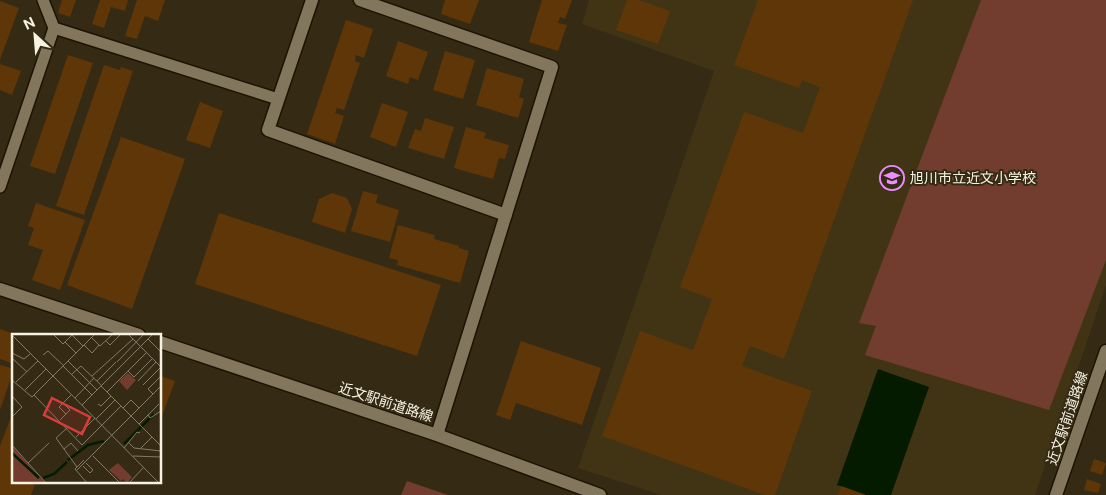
<svg xmlns="http://www.w3.org/2000/svg" width="1106" height="495" viewBox="0 0 1106 495" font-family="'Public Sans','Noto Sans JP',sans-serif">
<style>
.built{fill:#413415}
.green{fill:#723d2e}
.water{fill:#051b00}
.building{fill:#5f3607}
.lines{fill:none;stroke-linecap:round;stroke-linejoin:round}
.lane-casing{stroke:#1d1300;stroke-width:14}
.street-casing{stroke:#1d1300;stroke-width:15}
.lane{stroke:#82765c;stroke-width:11}
.street{stroke:#82765c;stroke-width:12}
.labels{text-anchor:middle;stroke-width:4;stroke-linejoin:round;paint-order:stroke}
.poi-label{font-size:14px;fill:#f8f2e3;stroke:#352b14;text-anchor:start}
.street-label{font-size:14px;fill:#f8f2e3;stroke:#352b14}
.inset-river{fill:none;stroke:#051b00;stroke-width:2.5}
.inset-road{fill:none;stroke:#837b67;stroke-width:1}
.view{fill:#d93c3b;fill-opacity:0.15;stroke:#d93c3b;stroke-width:2.5}
.inset-edge{fill:none;stroke:#f8f2e3;stroke-width:2.5}
</style>
<rect width="100%" height="100%" fill="#352b14"/>
<path class="built" d="M589,0H1106V285L1035,495H661L578,468L714,71L582,24Z"/>
<path class="green" d="M981,0H1106V260L1049,410L865,355L876,326L859,323Z
M407,481L448,495H401Z"/>
<path class="water" d="M878,369L929,387L891,495H866L837,485Z"/>
<path class="building" d="M62,0H76L70,17L58,13Z
M100,0H128L125,11L111,7L104,28L92,24Z
M137,0H165L158,21L145,16L137,39L125,36Z
M445,0H479L470,24L441,14Z
M542,0H572L565,19L560,17L558,23L567,25L558,51L529,42Z
M627,0H639L670,11L658,44L616,30Z
M758,0H913L784,359L750,346L742,366L812,391L775,495H765L602,436L640,331L693,350L712,299L680,287L744,112L803,133L820,87L802,80L799,88L734,65Z
M0,1L19,8L0,60Z
M346,20L373,29L364,58L356,55L355,61L360,63L344,110L337,108L335,113L344,116L335,144L307,134Z
M398,41L428,52L418,80L410,77L408,84L386,76Z
M445,51L475,60L463,99L433,90Z
M68,55L93,63L55,174L30,166Z
M0,64L21,71L12,95L0,90Z
M104,65L120,70L121,67L133,71L84,215L56,206Z
M487,68L524,79L519,97L524,99L518,118L476,105Z
M200,102L223,111L210,148L186,140Z
M382,103L408,112L396,147L370,137Z
M425,118L454,127L444,159L408,148L415,129L421,131Z
M466,127L486,133L484,138L509,145L505,159L499,158L493,179L454,168Z
M121,137L185,159L132,309L67,285Z
M363,191L378,195L376,203L399,210L390,242L351,231Z
M332,193L347,198L352,209L345,233L312,222L319,199Z
M36,203L85,220L60,290L32,280L43,250L28,245L34,228L28,226Z
M219,213L441,285L417,356L195,284Z
M398,225L435,235L434,239L459,246V248L469,251L460,283L397,265L398,260L389,258Z
M0,329L14,334V364L0,359Z
M521,341L601,368L582,425L516,403L510,420L496,415Z
M0,365L14,369L0,410Z
M160,376L175,381L160,421Z
M14,409V481H36L31,495H0V446Z
M1094,459L1106,463L1102,475L1090,471Z
M1087,479L1101,484L1098,493L1084,490Z
M841,486L866,495H838Z"/>
<g class="lines">
<defs>
<path id="lane" d="M43,0L54,28
M0,187L54,28L278,99"/>
<path id="street" d="M312,0L268,130L506,215
M360,0L552,67L437,435
M0,289L139,335
M160,342L437,435L600,495
M1056,495L1106,351"/>
</defs>
<use href="#lane" class="lane-casing"/>
<use href="#street" class="street-casing"/>
<use href="#lane" class="lane"/>
<use href="#street" class="street"/>
</g>
<defs>
<symbol id="school-ring" viewBox="-11 -11 22 22"><circle r="9.5" fill="#352b14" stroke="#eb8dfc" stroke-width="1.5"/><path d="M0-5L7-2L0 1L-7-2ZM-4 1L0 2.5L4 1V4Q0 6-4 4Z" fill="#eb8dfc"/></symbol>
</defs>
<g fill-rule="evenodd">
<use href="#school-ring" x="878" y="164" width="28" height="28"/>
</g>
<g class="labels">
<g class="poi-label">
<text x="910" y="183">旭川市立近文小学校</text>
</g>
<g class="street-label">
<text transform="translate(386 402) rotate(18)" y="5">近文駅前道路線</text>
<text transform="translate(1067 418) rotate(-71)" y="5">近文駅前道路線</text>
</g>
</g>
<g transform="translate(12 334)">
<rect width="149" height="149" fill="#352b14"/>
<path d="M116,39L124,46L115,56L107,47ZM0,112L33,149H0ZM106,129L120,143L115,149L111,145L109,147L97,136Z" fill="#723d2e"/>
<path class="inset-river" d="M112,110L142,80M0,119L27,144M56,126L76,111L92,107M31,144L42,140L55,128"/>
<path class="inset-road" d="M116,0L149,33L131,51M0,1L41,42L83,0M42,1L51,10L60,1M60,1L71,12M80,4L88,12L101,0M136,5L148,17M94,7L98,11L109,0M53,8L64,19M72,11L80,19L87,11M0,19L12,25L18,20M31,21L36,17L52,32M0,24L15,38M56,27L85,56M105,28L132,0M51,32L80,61M116,37L122,43L140,25M60,40L69,32L90,52M80,42L121,5M0,46L20,63L22,61L70,111L109,72M85,47L104,28M126,47L144,28M4,48L26,27M89,52L149,112M13,56L34,35M95,58L134,19M141,60L136,55L149,42M22,61L41,42L147,149M0,62L10,73L0,83M63,64L82,44M86,70L89,72L99,62M70,71L141,0M111,74L119,66L127,74M54,80L47,73L59,61M136,81L138,84L149,77M84,85L103,66M48,86L58,76L51,69M127,90L147,70M55,94L44,104L65,133M64,103L83,84M117,109L122,114L149,117M0,111L34,149M112,114L125,98L128,99M129,114L140,103M52,115L59,109L66,117M81,122L108,149M121,122L149,123M72,126L63,135L75,149M16,129L37,109M71,132L78,139L81,136L74,129M65,136L149,52M117,149L132,133"/>
<path class="view" d="M40,64L78,83L70,100L32,81Z"/>
<rect width="149" height="149" class="inset-edge"/>
</g>
<g transform="translate(35 35) rotate(334)" stroke="#352b14" stroke-width="4" paint-order="stroke">
<path d="M0-4L9 19L0 12L-9 19Z" fill="#f8f2e3"/>
<text y="-8" font-size="14" font-weight="bold" text-anchor="middle" fill="#f8f2e3">N</text>
</g>
</svg>
